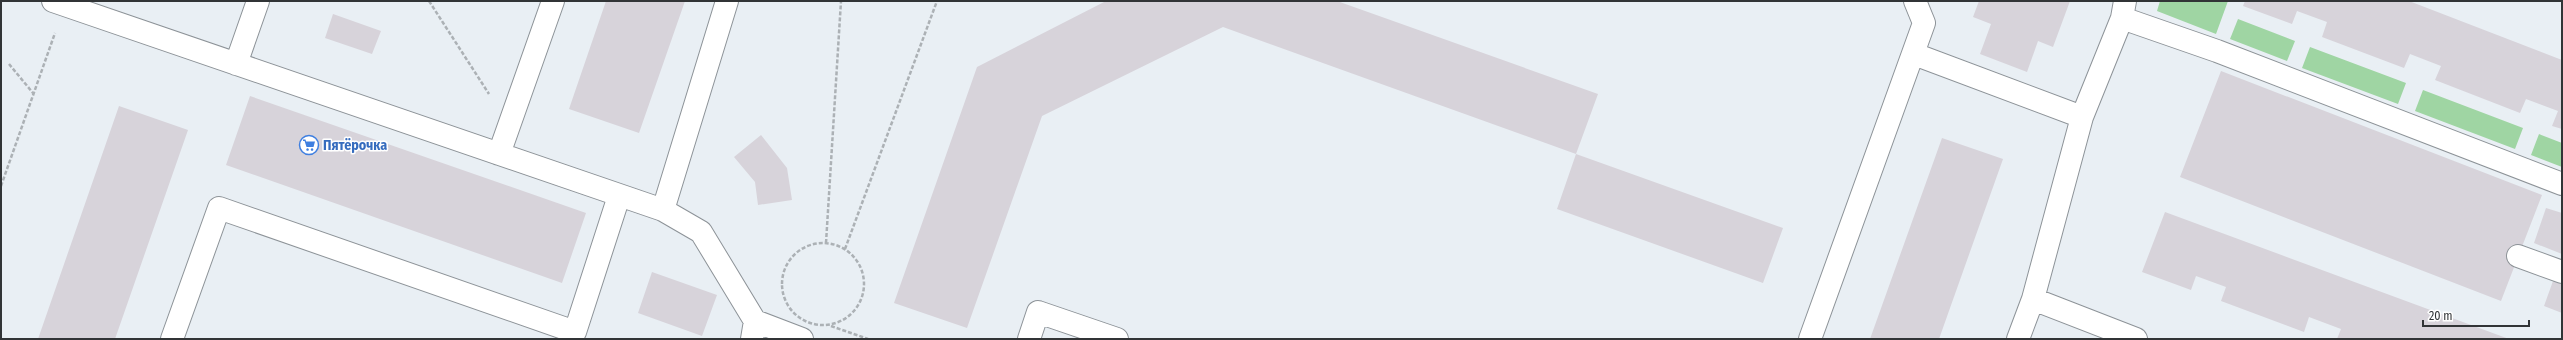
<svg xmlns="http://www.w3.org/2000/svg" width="2563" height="340" viewBox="0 0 2563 340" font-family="'Fira Sans Condensed',sans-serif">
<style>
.green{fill:#9fd5a3}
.building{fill:#d7d3da}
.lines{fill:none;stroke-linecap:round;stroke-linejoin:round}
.minor-casing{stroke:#8d9398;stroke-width:24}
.path{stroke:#acb1b5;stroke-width:2.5;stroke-dasharray:4 2;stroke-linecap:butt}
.minor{stroke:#fff;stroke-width:22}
.labels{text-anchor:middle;stroke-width:3;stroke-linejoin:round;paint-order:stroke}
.shop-label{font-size:14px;font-weight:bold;fill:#366cbe;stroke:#fff;text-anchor:start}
</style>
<rect width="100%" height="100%" fill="#e9eff4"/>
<path class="green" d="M2160,1H2228L2216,34L2157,11Z
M2238,19L2295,41L2287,61L2230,39Z
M2310,47L2406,83L2398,104L2302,68Z
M2423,90L2523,128L2515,149L2415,111Z
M2539,134L2562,143V167L2531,155Z"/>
<path class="building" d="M606,1H685L639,133L569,109Z
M1106,1H1337L1598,94L1576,154L1223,27L1042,116L967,328L894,303L977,67Z
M1979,1H2070L2053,47L2038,41L2027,72L1980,54L1991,24L1973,17Z
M2245,1H2409L2562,60V129L2552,126L2558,111L2526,99L2520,113L2435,80L2441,66L2410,54L2404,68L2322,37L2327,22L2297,11L2292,24L2243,6Z
M333,14L381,31L372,54L325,38Z
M2221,71L2542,195L2501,301L2180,177Z
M250,96L586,213L562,283L226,165Z
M119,106L188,130L115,339H38Z
M761,135L787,168L792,200L758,205L755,182L734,157Z
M1942,138L2003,159L1939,339H1870Z
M1576,154L1783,228L1763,283L1557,209Z
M2546,208L2562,213V254L2534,243Z
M2165,212L2509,339H2337L2341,329L2309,317L2304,332L2221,301L2226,287L2196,276L2191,290L2142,272Z
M652,272L717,295L702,336L638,313Z
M2553,281L2562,284V313L2544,306Z"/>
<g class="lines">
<defs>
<path id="minor" d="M53,1L663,210L701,232L755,321L752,339
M2122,18L2217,51L2562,184
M1914,54L2082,117
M236,64L258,1
M499,154L553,1
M663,210L727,1
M2518,256L2562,272
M2033,299L2136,339
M755,321L802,339
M172,339L219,208L575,332L619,196
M1029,339L1038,312L1117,339
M1810,339L1924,23L1915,1
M2018,339L2033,299L2082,117L2122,18L2125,1"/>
</defs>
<use href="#minor" class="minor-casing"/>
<path class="path" d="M429,1L489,94
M9,64L33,93
M1,186L55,33
M826,243L841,1
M782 284a41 41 0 1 1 82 0a41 41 0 1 1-82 0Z
M845,249L937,1
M831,326L868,339"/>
<use href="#minor" class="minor"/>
</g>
<defs>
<symbol id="supermarket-ring" viewBox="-11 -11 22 22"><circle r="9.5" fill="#fff" stroke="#3f7fe0" stroke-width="1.5"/><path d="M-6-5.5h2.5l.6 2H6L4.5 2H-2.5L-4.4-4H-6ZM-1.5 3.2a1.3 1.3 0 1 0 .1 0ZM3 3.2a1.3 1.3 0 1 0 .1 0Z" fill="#3f7fe0"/></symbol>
</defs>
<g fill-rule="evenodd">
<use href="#supermarket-ring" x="298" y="134" width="22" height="22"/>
</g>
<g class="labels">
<g class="shop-label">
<text x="323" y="150">Пятёрочка</text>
</g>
</g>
<rect width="2563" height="340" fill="none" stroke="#313436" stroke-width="4"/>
<path d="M2423 320v6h106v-6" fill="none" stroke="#313436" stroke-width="2"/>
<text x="2429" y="320" font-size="12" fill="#313436" stroke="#ffffff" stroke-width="3" paint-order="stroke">20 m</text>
</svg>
